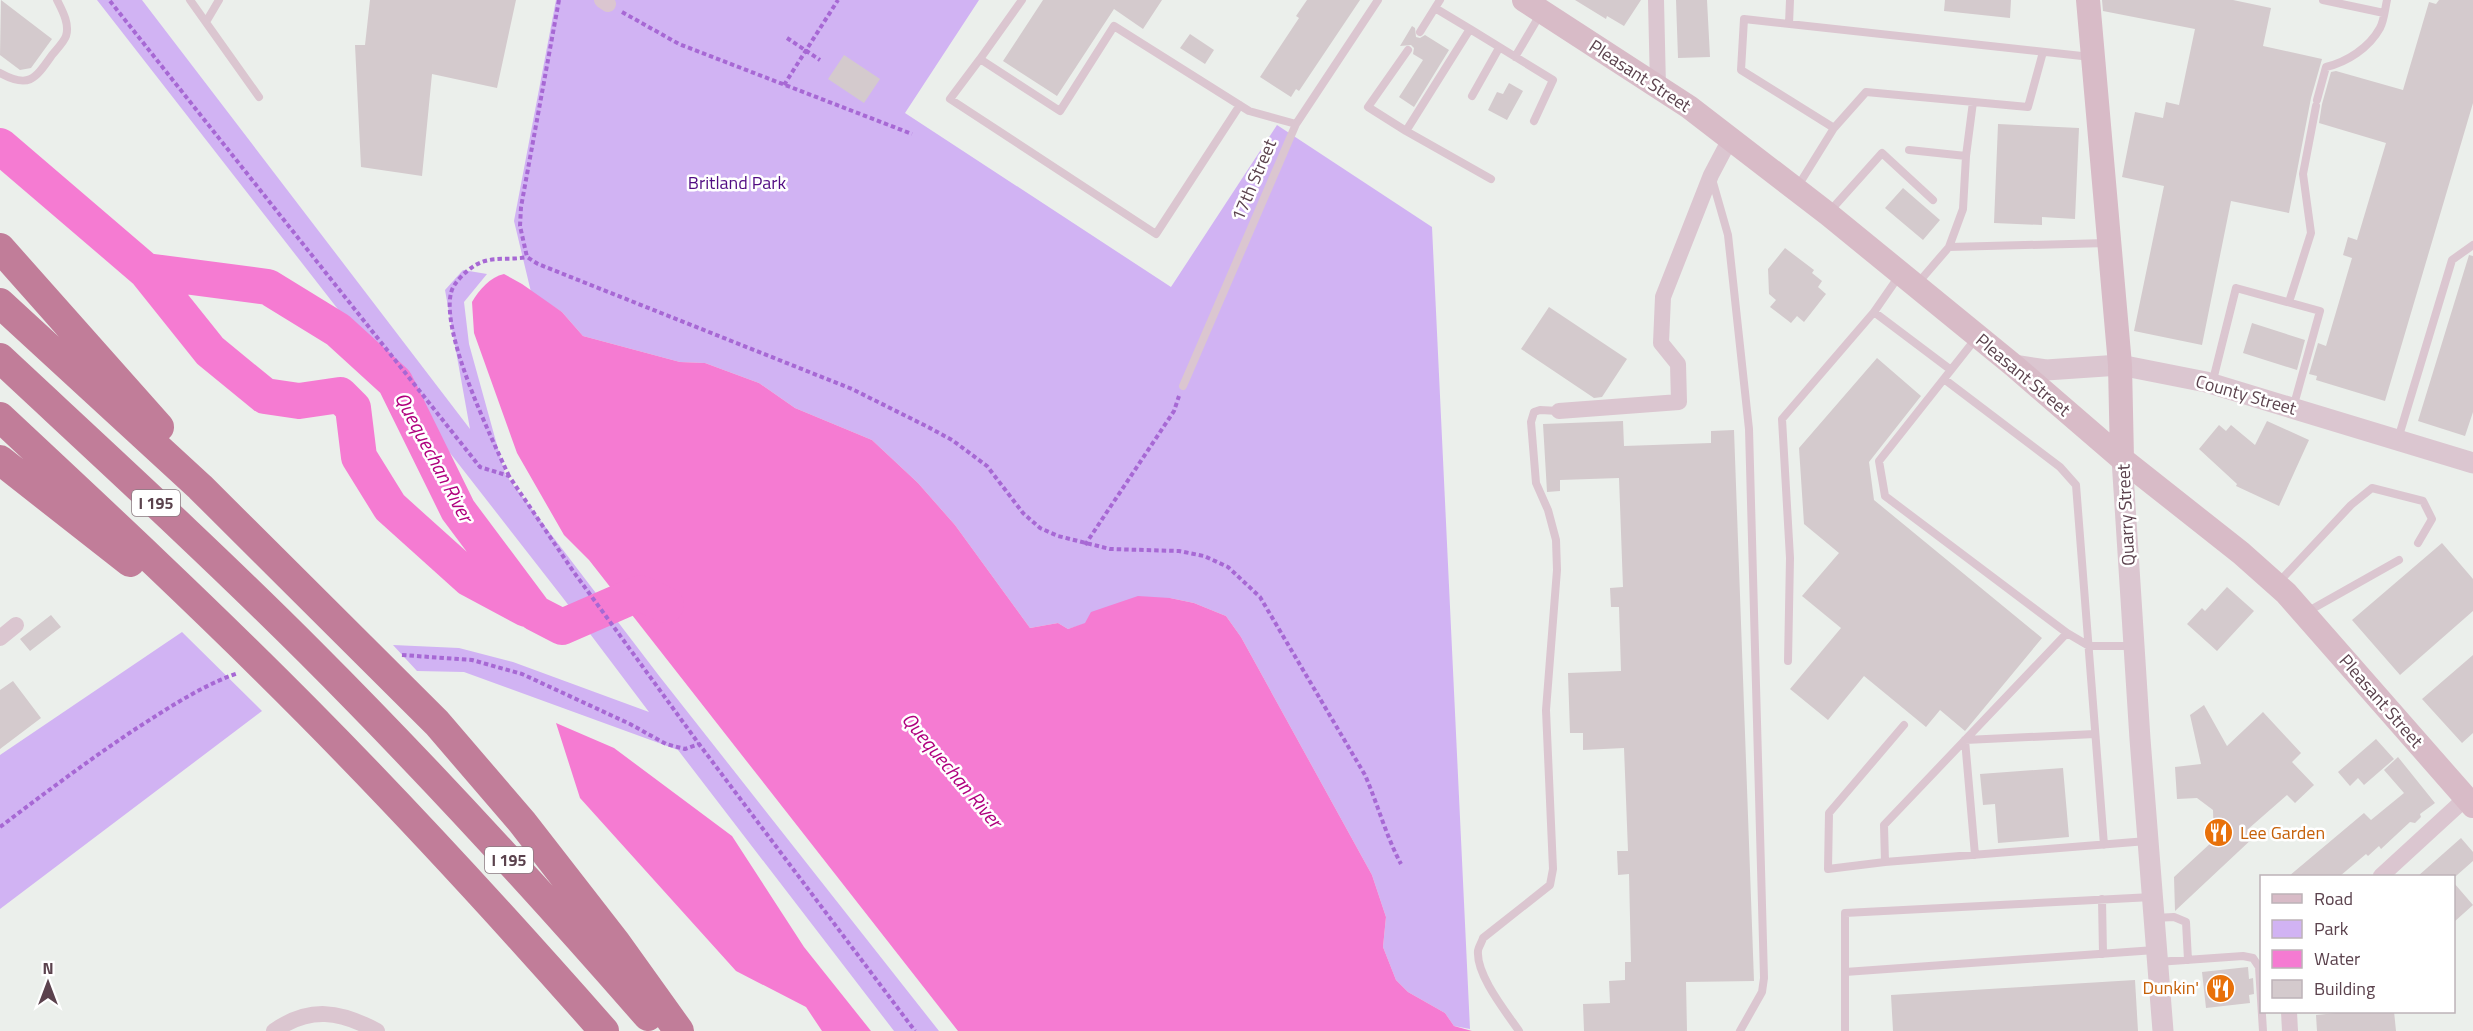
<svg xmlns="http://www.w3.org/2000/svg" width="2473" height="1031" viewBox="0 0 2473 1031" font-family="'Titillium Web',sans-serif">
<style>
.green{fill:#d1b3f3}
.water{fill:#f57bd2}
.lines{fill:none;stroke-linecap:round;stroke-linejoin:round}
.river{stroke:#f57bd2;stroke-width:36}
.building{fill:#d4cacd}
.path{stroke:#a768d4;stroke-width:4;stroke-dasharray:4.5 3;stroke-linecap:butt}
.service{stroke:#dbc6d0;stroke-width:8}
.minor{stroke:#dbc6d0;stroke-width:16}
.tertiary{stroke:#dbc6d0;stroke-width:21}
.secondary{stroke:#d8bbc7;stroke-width:24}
.motorway{stroke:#c17d99;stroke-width:30}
.labels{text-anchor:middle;stroke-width:5;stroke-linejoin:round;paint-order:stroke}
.shield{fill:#fff;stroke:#8c7b82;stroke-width:1.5}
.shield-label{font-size:16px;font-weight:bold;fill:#5b424d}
.street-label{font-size:18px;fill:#5b424d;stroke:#fff}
.park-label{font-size:18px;fill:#510c83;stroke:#fff}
.food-label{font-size:18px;fill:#c56008;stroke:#fff;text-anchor:start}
.water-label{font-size:20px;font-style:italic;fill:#b0007e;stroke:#fff}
</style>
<rect width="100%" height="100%" fill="#ebefeb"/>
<path class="green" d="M97,0H142L470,429L445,290L463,270L487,274L464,302L469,344L505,474L660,677L939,1031H894L678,750L464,672L417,671L393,645L459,648L513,662L649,712L563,598Z
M556,0H979L905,113L1171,287L1277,125L1432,227L1470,1029L1454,1026L1445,1013L1408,992L1396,980L1383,947L1386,917L1372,875L1241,637L1226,616L1194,603L1170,598L1068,629L1058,623L1030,628L955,525L918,483L872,440L795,408L759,383L705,363L680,362L583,336L562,312L531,292L514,221Z
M182,632L262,711L0,909V755Z"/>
<path class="water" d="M504,274L522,284L562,312L583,336L680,362L705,363L759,383L795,408L872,440L918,483L955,525L1030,628L1058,623L1068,629L1085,623L1091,612L1138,596L1170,598L1194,603L1226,616L1241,637L1372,875L1386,917L1383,947L1396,980L1408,992L1445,1013L1454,1026L1472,1031H958L589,560L564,535L517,453L474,333L472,302C479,290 490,277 504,274Z
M556,723L614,748L732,836L804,947L871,1031H822L806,1007L736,971L580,798Z"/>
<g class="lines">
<path class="river" d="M0,146L146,271L268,287L338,330L395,382L458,510L535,613L562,627L640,593L666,605
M146,271L210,351L265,396L299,401L340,395L353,408L359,457L390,507L470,579L526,609"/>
</g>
<path class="building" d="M1,0L52,39L31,68L20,70L0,55Z
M370,0H516L497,88L432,74L422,176L361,167L355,45H365Z
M1043,0H1162L1143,29L1114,9L1057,96L1003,61Z
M1307,0H1360L1299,91L1296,89L1291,97L1260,77L1299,18L1296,16Z
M1575,0H1641L1624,26L1607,16L1606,19Z
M1676,0H1707L1710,57L1678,58Z
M1945,0H2011L2010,18L1944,11Z
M2102,0H2233L2271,8L2263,46L2322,59L2311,98L2289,213L2231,201L2202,345L2134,331L2164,186L2122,177L2135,112L2163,118L2166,102L2179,105L2195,29L2103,11Z
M2439,0H2473V103L2385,401L2316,380L2317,376L2309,374L2318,343L2326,346L2352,258L2343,255L2348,237L2357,240L2386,143L2319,123L2322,104L2331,72L2336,71L2403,90L2429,2L2436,4Z
M1412,26L1415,28L1416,37L1420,38L1425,35L1449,50L1414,107L1399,97L1423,60L1413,54L1414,48L1411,45L1400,46Z
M1190,34L1214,50L1205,64L1180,48Z
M844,55L880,79L864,103L828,79Z
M1509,83L1523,91L1507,120L1488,110L1497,92L1503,94Z
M1998,124L2079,128L2075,219L2042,217V225L1994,223Z
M1903,188L1940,220L1923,240L1885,208Z
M1785,248L1814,270L1812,273L1822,281L1818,287L1826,294L1804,322L1797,316L1791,323L1770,307L1776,300L1769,294L1768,269Z
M2469,255L2473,256V412L2465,436L2418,421Z
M1549,307L1627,359L1602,397L1594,398L1521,349Z
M2252,323L2305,340L2297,370L2243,353Z
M1877,358L1921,396L1869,462L1874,500L2042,638L1965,731L1940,710L1926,727L1864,676L1828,720L1790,689L1841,628L1802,596L1839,553L1804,524L1799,448Z
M1623,421L1624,446L1711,443V431L1734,430L1754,981L1686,982L1687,1031H1584L1583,1004L1610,1003L1609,981L1625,980V962H1631L1629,874L1618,875L1617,851H1628L1624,748L1583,750V733H1570L1568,673L1621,671L1619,607H1611L1610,588L1623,587L1619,478L1560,480V491L1547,492L1543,424Z
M2267,421L2309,440L2279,506L2236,486L2237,484L2199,449L2219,425L2226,431L2231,425L2255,445Z
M2442,543L2473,579V611L2400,675L2352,620Z
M2227,587L2254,611L2217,651L2187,624L2202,608L2205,611Z
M51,615L61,627L30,651L20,639Z
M2473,655V733L2462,743L2422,699Z
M13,681L41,718L0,749V690Z
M2204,705L2227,746L2263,712L2301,753L2292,762L2314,785L2295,803L2287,795L2247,830L2254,837L2175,911L2174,877L2214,840L2213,810L2197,798L2177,799L2175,767L2201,764L2190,715Z
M2376,739L2394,759L2364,785L2358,778L2350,786L2338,772Z
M2398,757L2435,803L2420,814L2421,817L2415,823L2410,822L2381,849L2379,846L2368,856L2366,854L2340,876H2289L2364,813L2371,820L2404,793L2384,770Z
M2063,768L2069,837L1998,843L1995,804L1983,805L1980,774Z
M2461,838L2473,852V861L2456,876H2418Z
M2454,883L2473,905L2454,922Z
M2248,967L2249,979L2253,978L2254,994L2249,995L2250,1003L2206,1008L2202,972Z
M2135,980L2138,1031H1893L1891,995Z
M2356,1011H2394L2396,1031H2317L2316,1015Z"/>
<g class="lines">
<path class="path" d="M559,0L521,207L520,226L527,257L538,264L852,389L928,427L952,440L987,466L1023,513L1040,528L1058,536L1110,549L1179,551L1204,556L1228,567L1260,597L1365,775C1378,805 1386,836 1401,864
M110,1L480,467L509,476L573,571L699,744L915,1031
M622,12L679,44L912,134
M787,38L820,60
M784,85L838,0
M509,476C491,437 441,334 451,293C453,283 466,271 474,266C491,255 509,261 527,257
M1085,545L1174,411L1179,396
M402,655L472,660L522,674L630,724L666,744L685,749L699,744
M0,827C45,793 90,759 137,728C170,707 201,686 238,673"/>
<path class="service" d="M190,0L259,97
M2323,0L2384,13
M206,22L219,0
M1789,24L1790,0
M1470,29L1553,80L1534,121
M1420,32L1440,0
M1408,50L1368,107L1406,131L1470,29L1435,8
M1515,57L1541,13
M980,59L1022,0
M0,73C29,89 35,79 52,55C56,50 64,42 66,36C70,24 62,10 57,0
M1472,96L1499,48
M2317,100L2326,67C2347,62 2369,48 2380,28C2384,21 2385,9 2387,0
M1240,105L1156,234L950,99L980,59L1060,111L1114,26L1249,111L1296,124
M1834,128L1866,92L2028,107L2043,52
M1406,131L1491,179
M1909,150L1966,156L1973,102
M1712,179L1728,235L1749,429L1764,978L1762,992L1740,1031
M1798,186L1834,128L1741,70L1744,19L2091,57
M1830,211L1882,153L1933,200
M1949,247L1963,209L1966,156
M1918,283L1949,247L2107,243
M2289,302L2311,233L2303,174L2316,106
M1874,312L1899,276
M1977,337L1879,461L1885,496L2067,633L1884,825L1885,862L2147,841
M1944,379L2060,467L2076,485L2104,845
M2212,384L2236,288L2320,311L2293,408
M1183,386L1296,124L1378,0
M2398,439L2452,260L2473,245
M2279,582L2351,505L2372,488L2423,501L2432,519L2418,543
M2305,613L2399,560
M2067,633L2089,646H2134
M1788,661L1790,558L1782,419L1874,312L1951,370
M1975,855L1965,740L2095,734
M1885,862L1828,869L1829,813L1904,725
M2152,897L1845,913V972L2155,950
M2102,899L2103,954
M2154,918L2174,917L2186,922L2188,960
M2157,962L2243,956L2253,958L2259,967L2263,1031
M1845,972V1031
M1519,1031C1506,1012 1476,975 1478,951C1478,948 1482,942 1483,938L1550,885L1553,869L1546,710L1557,570L1556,540L1548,510L1536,483L1531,422L1534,412L1540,410L1559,411"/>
<path class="minor" d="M602,0L608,4
M1656,0L1658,87
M1559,411L1679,402L1678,364L1661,343L1663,297L1711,175L1730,139
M0,638L16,625
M2381,876L2466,798
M2289,1012L2290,1031
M274,1031C310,1006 340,1011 377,1031"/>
<path class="tertiary" d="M2013,365L2046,370L2120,365L2206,382L2473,463
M2122,459L2140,739L2163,1031"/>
<path class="secondary" d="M1524,0L1689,107L1828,214L2013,365L2122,459L2241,553L2286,593L2473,806
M2088,0L2120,365L2122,459"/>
<path class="motorway" d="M0,248L159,427
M0,303L200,487L437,723L522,822L616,943L679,1031
M0,358C104,455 209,551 310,652C427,769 539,891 648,1016
M0,417C104,514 208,611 308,712C410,815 508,922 604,1031
M0,460L130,562"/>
</g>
<defs>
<symbol id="restaurant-disc" viewBox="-11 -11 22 22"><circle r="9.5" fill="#e8710a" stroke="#fff"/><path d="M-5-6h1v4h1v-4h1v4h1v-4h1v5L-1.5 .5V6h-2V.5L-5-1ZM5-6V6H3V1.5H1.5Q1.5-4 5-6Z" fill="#fff"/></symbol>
</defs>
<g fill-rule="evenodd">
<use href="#restaurant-disc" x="2202" y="816" width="33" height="33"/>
<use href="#restaurant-disc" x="2204" y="972" width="33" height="33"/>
</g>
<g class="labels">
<g class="shield">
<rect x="132" y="490" width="48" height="26" rx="4.5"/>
<rect x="485" y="847" width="48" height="26" rx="4.5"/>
</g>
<g class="shield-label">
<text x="156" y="509">I 195</text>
<text x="509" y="866">I 195</text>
</g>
<g class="street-label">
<text transform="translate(1640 76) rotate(33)" y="6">Pleasant Street</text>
<text transform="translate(1254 180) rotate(-67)" y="6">17th Street</text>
<text transform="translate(2023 375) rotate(40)" y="6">Pleasant Street</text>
<text transform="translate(2246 395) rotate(16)" y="6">County Street</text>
<text transform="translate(2126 515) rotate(-93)" y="6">Quarry Street</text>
<text transform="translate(2381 701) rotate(49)" y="6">Pleasant Street</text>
</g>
<g class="park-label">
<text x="737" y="189">Britland Park</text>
</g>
<g class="food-label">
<text x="2240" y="839">Lee Garden</text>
<text x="2199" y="994" text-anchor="end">Dunkin'</text>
</g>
<g class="water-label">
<text transform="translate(434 457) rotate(62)" y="7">Quequechan River</text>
<text transform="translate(952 770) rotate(50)" y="7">Quequechan River</text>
</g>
</g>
<rect x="2260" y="875" width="195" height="138" fill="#ffffff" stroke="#bdb3b8" stroke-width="1.5"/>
<rect x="2272" y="894" width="30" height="9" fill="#d8bbc7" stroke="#bdb3b8" stroke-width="1.5"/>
<text x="2314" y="905" font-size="18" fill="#5b424d">Road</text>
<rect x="2272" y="920" width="30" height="18" fill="#d1b3f3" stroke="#bdb3b8" stroke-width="1.5"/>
<text x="2314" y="935" font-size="18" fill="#5b424d">Park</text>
<rect x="2272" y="950" width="30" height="18" fill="#f57bd2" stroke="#bdb3b8" stroke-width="1.5"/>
<text x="2314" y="965" font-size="18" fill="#5b424d">Water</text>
<rect x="2272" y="980" width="30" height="18" fill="#d4cacd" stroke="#bdb3b8" stroke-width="1.5"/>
<text x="2314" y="995" font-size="18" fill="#5b424d">Building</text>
<g transform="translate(48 983)" stroke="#ffffff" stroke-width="4.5" paint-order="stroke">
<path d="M0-4.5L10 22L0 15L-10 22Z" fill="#5b424d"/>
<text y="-9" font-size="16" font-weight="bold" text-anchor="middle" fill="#5b424d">N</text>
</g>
</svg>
